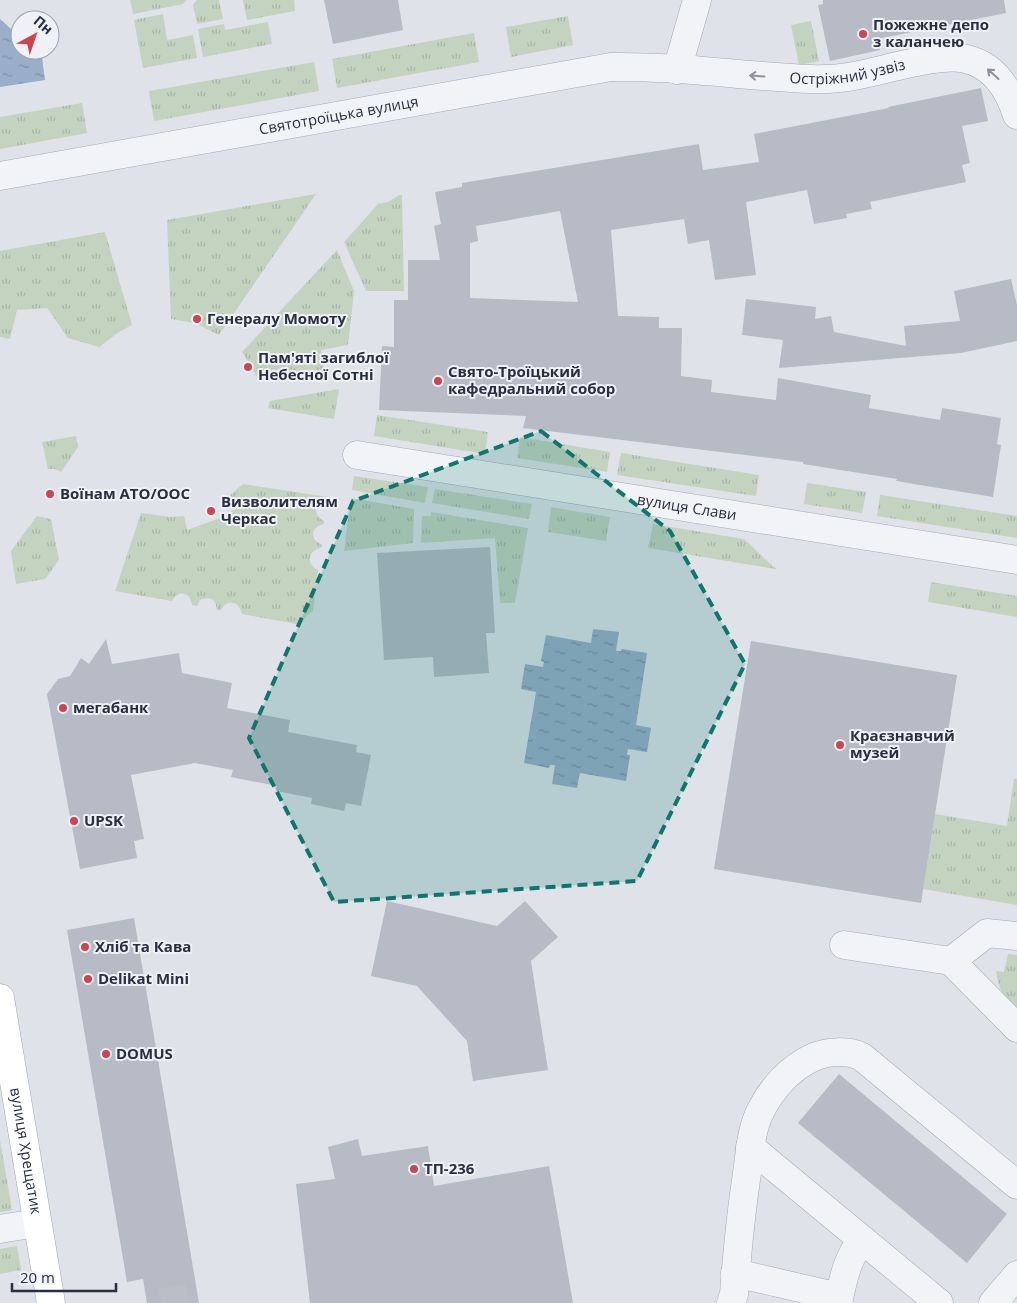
<svg xmlns="http://www.w3.org/2000/svg" width="1017" height="1303" viewBox="0 0 1017 1303" font-family="'Open Sans',sans-serif">
<style>
.grass{fill:url(#grass-tufts)}
.water{fill:url(#water-ripples)}
.building{fill:#b6bbc5;fill-rule:evenodd}
.lines{fill:none;stroke-linecap:round;stroke-linejoin:round}
.minor-tunnel{stroke:#babec7;stroke-width:28;stroke-dasharray:28 14;stroke-linecap:butt}
.minor-casing{stroke:#a4a9b3;stroke-width:29}
.major-casing{stroke:#9fa6b4;stroke-width:29}
.minor{stroke:#f2f3f7;stroke-width:28}
.major{stroke:#fff;stroke-width:28}
.oneway{stroke:#8d919c}
.marked{fill:#0f766e;fill-opacity:0.2;stroke:#0f766e;stroke-width:4;stroke-dasharray:10 6;stroke-linejoin:round}
.poi-dot{fill:#ce4451;stroke:#eff1f6;stroke-width:2}
.labels{text-anchor:middle;stroke-width:4;stroke-linejoin:round;paint-order:stroke}
.poi-label{font-size:15px;font-weight:bold;fill:#282f40;stroke:#eff1f6;text-anchor:start}
.street-label{font-size:15px;fill:#282f40;stroke:#eff1f6}
</style>
<defs>
<pattern id="grass-tufts" width="24" height="20" patternUnits="userSpaceOnUse" patternTransform="scale(1.25)"><rect width="24" height="20" fill="#c4d2c0"/><path d="M3 7l-1-3M5 7V3M7 7l1-3M15 17l-1-3M17 17v-4M19 17l1-3" fill="none" stroke="#a8b5a6"/></pattern>
<pattern id="water-ripples" width="26" height="14" patternUnits="userSpaceOnUse" patternTransform="scale(1.25)"><rect width="26" height="14" fill="#9aaec9"/><path d="M2 4q2-2 4 0t4 0M15 11q2-2 4 0t4 0" fill="none" stroke="#7e8ea5"/></pattern>
</defs>
<rect width="100%" height="100%" fill="#dfe2e9"/>
<path class="grass" d="M130,0H186L183,4L133,14Z
M197,0H219L223,19L197,24L193,5Z
M243,0H294L295,11L247,20Z
M163,14L167,40L193,35L197,58L143,68L134,20Z
M568,16L573,45L511,57L506,27Z
M811,21L819,61L799,65L791,25Z
M268,22L272,44L203,57L198,29L224,24L225,30Z
M474,33L479,62L337,88L332,59Z
M314,62L319,91L154,121L149,91Z
M82,103L87,133L0,149V117Z
M316,194L219,335L195,323L171,319L167,220Z
M399,195H402L404,291H366L344,242L378,204L388,202Z
M105,232L132,325L119,332L99,347L68,338L47,308L17,310L10,339L0,337V251Z
M337,250L354,291L348,345L321,350L324,370L259,381L251,366L242,352Z
M339,389L334,419L268,408L270,401Z
M377,415L488,432L485,454L374,436Z
M76,436L78,447L61,472L55,469H48L42,442Z
M520,437L610,452L607,472L517,458Z
M621,453L759,475L756,496L617,475Z
M354,476L428,487L425,503L352,490Z
M807,483L866,492L862,513L804,504Z
M243,484L328,497L327,500C314,503 312,515 324,521V524C310,527 309,539 322,545L321,548C307,551 306,564 318,570L313,611L297,624L242,614C240,601 227,598 221,610H217C216,599 210,596 200,600L197,606L192,605C191,592 178,589 172,601L115,591L141,513L170,517L184,516L187,530L223,517L239,506L230,495Z
M435,489L532,504L529,519L432,503Z
M880,495L1017,516V538L877,516Z
M351,498L414,509L413,543L344,551Z
M551,507L610,517L606,541L548,532Z
M431,512L528,528L515,603H500L495,538L421,543L422,516H431Z
M37,516L51,519L59,560L45,579L16,584L11,551Z
M653,524L744,539L776,569L648,548Z
M931,582L1017,596V617L928,602Z
M1014,779H1017V905L923,889L935,814L1007,826Z
M1008,954L1017,955V1015C1006,1002 998,988 996,971L1004,972Z
M0,1140L12,1210L0,1212Z
M17,1246L21,1270L0,1274V1249Z"/>
<path class="water" d="M0,19L20,37V50H41L45,80L0,87Z
M593,629L619,632L616,651H621L622,649L647,653L636,725L651,728L647,752L628,749L627,755H630L626,781L580,773L577,788L552,784L555,765H550L549,768L524,763L536,692L521,689L525,664L543,667L544,662L541,661L546,635L591,643Z"/>
<path class="building" d="M324,0H398L403,30L333,44Z
M823,0H1004L1006,13L877,39L880,50L830,61L818,5L823,4Z
M981,88L988,121L962,126L970,163L962,165L966,182L870,202L872,209L846,214L847,218L814,224L807,190L746,202L756,275L715,280L709,240L688,244L684,219L611,230L618,316L659,317V328H682L681,376L712,380L711,392L776,400L778,378L871,395L869,408L940,420L942,408L1001,418L997,444L1001,445L993,497L896,481L897,479L803,464V462L523,428L526,416L379,410L382,346L394,347V300H408V260H440L434,226L441,224L435,192L462,187V183L699,144L703,170L759,162L754,134L889,108L888,107ZM560,211L578,302L470,298V243L478,241L476,226Z
M1011,279L1017,305V341L961,353L779,368L783,340L742,335L746,299L816,307L815,319L831,316L834,332L906,346L904,326L960,321L954,291Z
M490,547L495,633H486L489,673L434,677L433,657L384,660L377,553Z
M106,639L112,664L179,653L182,673L232,683L227,708L290,720L288,732L357,745L356,752L371,755L361,806L346,803L344,811L311,804L312,798L276,791L277,786L231,777L233,770L195,763L131,775L144,839L134,841L137,858L80,869L47,694L58,679L70,676L81,658L89,664Z
M751,641L957,675L921,903L714,869Z
M387,901L497,926L525,901L558,937L531,961L548,1070L473,1081L467,1041L417,986L371,976Z
M134,918L199,1303H147L143,1279L127,1282L67,930Z
M839,1074L1007,1214L967,1263L798,1123Z
M358,1139L362,1156L428,1146L434,1186L549,1166L573,1303H310L296,1184L335,1179L328,1147Z"/>
<g class="lines">
<path class="minor-tunnel" d="M161,1303L188,1298"/>
<defs>
<g id="minor">
<path d="M677,70L697,0"/>
<path id="s1" d="M0,176L611,67C662,66 713,72 763,76C795,78 823,82 854,76C883,71 940,52 966,59C994,65 1009,90 1017,115"/>
<path id="s2" d="M357,455L1017,560"/>
<path d="M1017,936L987,933L951,961L1017,1028"/>
<path d="M844,945L951,961"/>
<path d="M750,1147L939,1303"/>
<path d="M0,1229L37,1223"/>
<path d="M735,1273L839,1297"/>
<path d="M731,1303L734,1294C737,1253 741,1213 747,1173C750,1152 751,1129 761,1110C772,1088 791,1067 814,1057C829,1051 848,1050 862,1057L1017,1185"/>
<path d="M838,1303C843,1280 847,1258 862,1240"/>
<path d="M993,1303L1017,1275"/>
</g>
<g id="major">
<path id="s3" d="M0,998L51,1303"/>
</g>
</defs>
<use href="#minor" class="minor-casing"/>
<use href="#major" class="major-casing"/>
<use href="#minor" class="minor"/>
<use href="#major" class="major"/>
</g>
<defs><path id="oneway-shaft" d="M-6 0H5M1.5-3L5.5 0L1.5 3" fill="none" stroke-width="1.6" stroke-linecap="round" stroke-linejoin="round" transform="scale(1.25)"/></defs>
<g class="oneway">
<use href="#oneway-shaft" transform="translate(993 74) rotate(-138)"/>
<use href="#oneway-shaft" transform="translate(757 76) rotate(-176)"/>
</g>
<path class="marked" d="M541,431L670,531L745,664L637,881L334,902L249,738L353,501Z"/>
<g class="poi-dot">
<circle cx="863" cy="34" r="5"/>
<circle cx="197" cy="319" r="5"/>
<circle cx="248" cy="367" r="5"/>
<circle cx="438" cy="381" r="5"/>
<circle cx="50" cy="494" r="5"/>
<circle cx="211" cy="511" r="5"/>
<circle cx="63" cy="708" r="5"/>
<circle cx="840" cy="745" r="5"/>
<circle cx="74" cy="821" r="5"/>
<circle cx="85" cy="947" r="5"/>
<circle cx="88" cy="979" r="5"/>
<circle cx="106" cy="1054" r="5"/>
<circle cx="414" cy="1169" r="5"/>
</g>
<g class="labels">
<g class="poi-label">
<text x="873" y="30">Пожежне депо<tspan x="873" dy="17">з каланчею</tspan></text>
<text x="207" y="324">Генералу Момоту</text>
<text x="258" y="363">Пам'яті загиблої<tspan x="258" dy="17">Небесної Сотні</tspan></text>
<text x="448" y="377">Свято-Троїцький<tspan x="448" dy="17">кафедральний собор</tspan></text>
<text x="60" y="499">Воїнам АТО/ООС</text>
<text x="221" y="507">Визволителям<tspan x="221" dy="17">Черкас</tspan></text>
<text x="73" y="713">мегабанк</text>
<text x="850" y="741">Краєзнавчий<tspan x="850" dy="17">музей</tspan></text>
<text x="84" y="826">UPSK</text>
<text x="95" y="952">Хліб та Кава</text>
<text x="98" y="984">Delikat Mini</text>
<text x="116" y="1059">DOMUS</text>
<text x="424" y="1174">ТП-236</text>
</g>
<g class="street-label">
<text dy="5" stroke="none"><textPath href="#s1" startOffset="858">Остріжний узвіз</textPath></text>
<text dy="5" stroke="none"><textPath href="#s1" startOffset="344">Святотроїцька вулиця</textPath></text>
<text dy="5" stroke="none"><textPath href="#s2" startOffset="334">вулиця Слави</textPath></text>
<text dy="5" stroke="none"><textPath href="#s3" startOffset="155">вулиця Хрещатик</textPath></text>
</g>
</g>
<g transform="translate(35 35) rotate(40)"><circle r="24" fill="#eff1f6" stroke="#9fa3ad"/>
<path d="M0-4L9 19L0 12L-9 19Z" fill="#ce4451"/>
<text y="-8" font-size="14" font-weight="bold" text-anchor="middle" fill="#282f40">Пн</text>
</g>
<path d="M12 1283v8h104v-8" fill="none" stroke="#282f40" stroke-width="2.5"/>
<text x="20" y="1283" font-size="15" fill="#282f40" stroke="#eff1f6" stroke-width="4" paint-order="stroke">20 m</text>
</svg>
